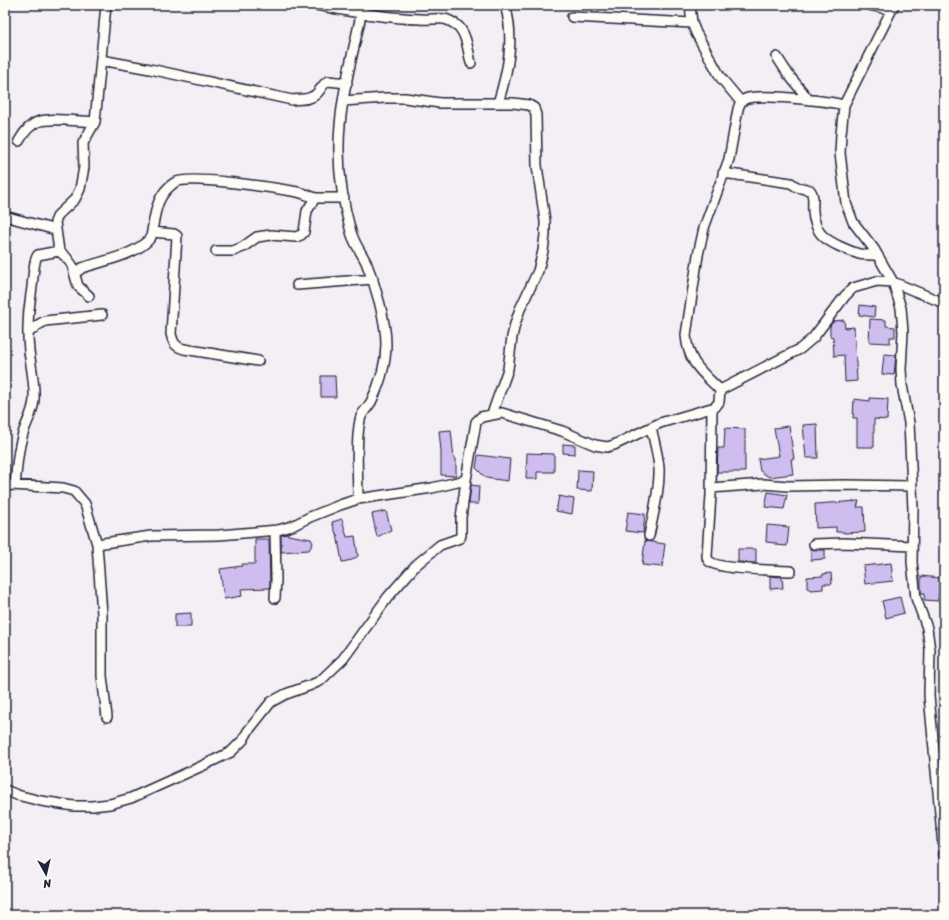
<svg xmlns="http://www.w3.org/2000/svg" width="949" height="920" viewBox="0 0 949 920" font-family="Sriracha,sans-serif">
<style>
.building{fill:#cebdee;stroke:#22223b}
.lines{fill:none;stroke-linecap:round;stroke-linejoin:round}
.street-casing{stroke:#22223b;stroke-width:12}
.street{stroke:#fdfcf7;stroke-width:9}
</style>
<rect width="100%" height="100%" fill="#f4eff5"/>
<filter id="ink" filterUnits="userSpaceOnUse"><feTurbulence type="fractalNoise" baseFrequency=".025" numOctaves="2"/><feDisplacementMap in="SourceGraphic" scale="8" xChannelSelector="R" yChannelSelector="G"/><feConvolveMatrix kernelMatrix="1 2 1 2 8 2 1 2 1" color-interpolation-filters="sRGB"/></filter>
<g filter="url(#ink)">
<path class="building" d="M860,305L875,307L874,317L859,315Z
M870,319L886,320V326L895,327V337H890V343L869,342Z
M844,320L845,328L854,327L857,381L845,382L844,355L834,356L833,337L830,336V326L834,321Z
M884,354L896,355L894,375L882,374Z
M321,376H335L336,397H321Z
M870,398L888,399L887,420L874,419V447H857V418H853L854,399L870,401Z
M817,424L818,458H806L803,425Z
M789,426L794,459H791L793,474L769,477L760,471L758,459L779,456L774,428Z
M725,428L745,429V472H717L718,448H724Z
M451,430L454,459H456V476L441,475V451L439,431Z
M563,444L575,445V454L563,453Z
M527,453L554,454V472H537V479H526Z
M478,455L510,459L508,481L486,478L476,468Z
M578,470L593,471L592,491L577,490Z
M471,485L479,486L478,504H469Z
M768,492L787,495L784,509L765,507Z
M559,496L574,499L572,514L556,511Z
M859,501L857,507H864L865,532L844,533V532H836V527L816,528L815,504Z
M386,511L391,530L377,537L372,514Z
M628,512L645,514L643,533L625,531Z
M342,519L347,537L355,536L358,556L352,560L342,562L337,534H336L332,522Z
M767,525L789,527L787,546L776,545V543L766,542Z
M288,534V535L311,539L313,543L309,550L281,552V535Z
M255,539H269L270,588L241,589L242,596L224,599L220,569L242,566V564H255Z
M645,541L665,544L662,567L642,565Z
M810,548L814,550H825V559L811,560Z
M738,549H756V563L738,562Z
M891,563L893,581L865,584L863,566Z
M831,573L832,584H823V589L811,590L807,588V577L823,576V574Z
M770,576L782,577L783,588L770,589Z
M921,576L940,578L938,601L924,600L925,593H921Z
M900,597L904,613L886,618L882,601Z
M191,613V627H175V614Z"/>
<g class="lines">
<defs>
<path id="street" d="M317,5C351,12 386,18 420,19C428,20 436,18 444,19C449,20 454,23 458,26C467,35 468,51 471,63
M690,5L692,23L696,33L721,78L741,102
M869,5L891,10
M572,17L692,23
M777,57L788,74L809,100
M101,60L150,69L292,100C302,99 313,100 319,91C322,87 324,83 328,81L347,83
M343,101L385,98H405L440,103H513L529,105L534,108L536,115L537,166L545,221V235L543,251L538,271L520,309L515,324L512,337L508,369L492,414
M498,103C508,71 515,38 505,5
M844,105L841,134L840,153L846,203L853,222L874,249L893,282L901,308L902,319L903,332L901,369L902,385L909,423L913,509L912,562L916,598L927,628L930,650L929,696L944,856
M19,141C32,118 42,119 67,120C76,121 86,121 95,122L106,5
M723,173L791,183L797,187L810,190C815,196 812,204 813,211C813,219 817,231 823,236C830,243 849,251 859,254C865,255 871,255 877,255
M8,217L56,230
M152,232L174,234L177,236L171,334C173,342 175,347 184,349L258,361
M59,251L66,257L72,265L78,286L89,296
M216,251H233L243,247L257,237L271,235L296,237L301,235L304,232L307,211L315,198H344
M75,273L82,268C102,261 138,255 151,237C155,216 155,196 174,183C186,174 274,188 292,191C300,192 308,195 315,198
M297,285L373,279
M28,333L38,325L45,321L102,315
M720,390L800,349L813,338L845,296L853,288L877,281L893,282L944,303
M712,408L711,495L707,556C707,558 707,559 709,561C718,570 777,570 791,571
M15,485C17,469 17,453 22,437C25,424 33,414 34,400C35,383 31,367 29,351C27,332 28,312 31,294C33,285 33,260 38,255L59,251L55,222L58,215L75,199L80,189L84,167L83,143L95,122
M5,487L11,485L63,488L74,491L85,504L97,544L151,536L219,535L278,530L292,526L310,517L340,505L358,499L432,488L466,480L476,422L481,417L502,413L562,431L595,445L607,447L614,445L660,423L715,407L719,402L720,390C702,372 688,363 686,335L698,255L704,228L729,159L738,109C739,105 741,101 745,99C758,93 828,101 844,105L894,5
M711,488L763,484L788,486L844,485L912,486
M358,499C358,476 355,443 360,420C361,413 367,409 371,402C380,384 386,365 386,344C386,320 375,284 366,262C361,252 354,243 351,232C344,207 339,178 339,151C338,103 354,52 363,5
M275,531L276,580L275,598
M649,536C653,514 660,490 659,468C658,454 654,441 651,427
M97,544L102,614V676L107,717
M814,544L844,543L912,546
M5,790L17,795L41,801L74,806H92L110,804L131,798L202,766L231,752L243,740L248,731L271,702L286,694L311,685L320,681L343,659L388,597L416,565L440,545L460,538L461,535V518L466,480"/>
</defs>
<use href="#street" class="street-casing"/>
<use href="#street" class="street"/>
</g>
</g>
<rect width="949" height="920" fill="none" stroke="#fdfcf7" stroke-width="20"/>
<rect x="10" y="10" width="929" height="900" fill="none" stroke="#22223b" stroke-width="1.5" filter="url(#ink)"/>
<g transform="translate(46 874) rotate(172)" stroke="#fdfcf7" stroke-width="3" paint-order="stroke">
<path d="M0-3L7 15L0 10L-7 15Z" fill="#22223b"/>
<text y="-6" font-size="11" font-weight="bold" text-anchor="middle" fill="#22223b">N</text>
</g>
</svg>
